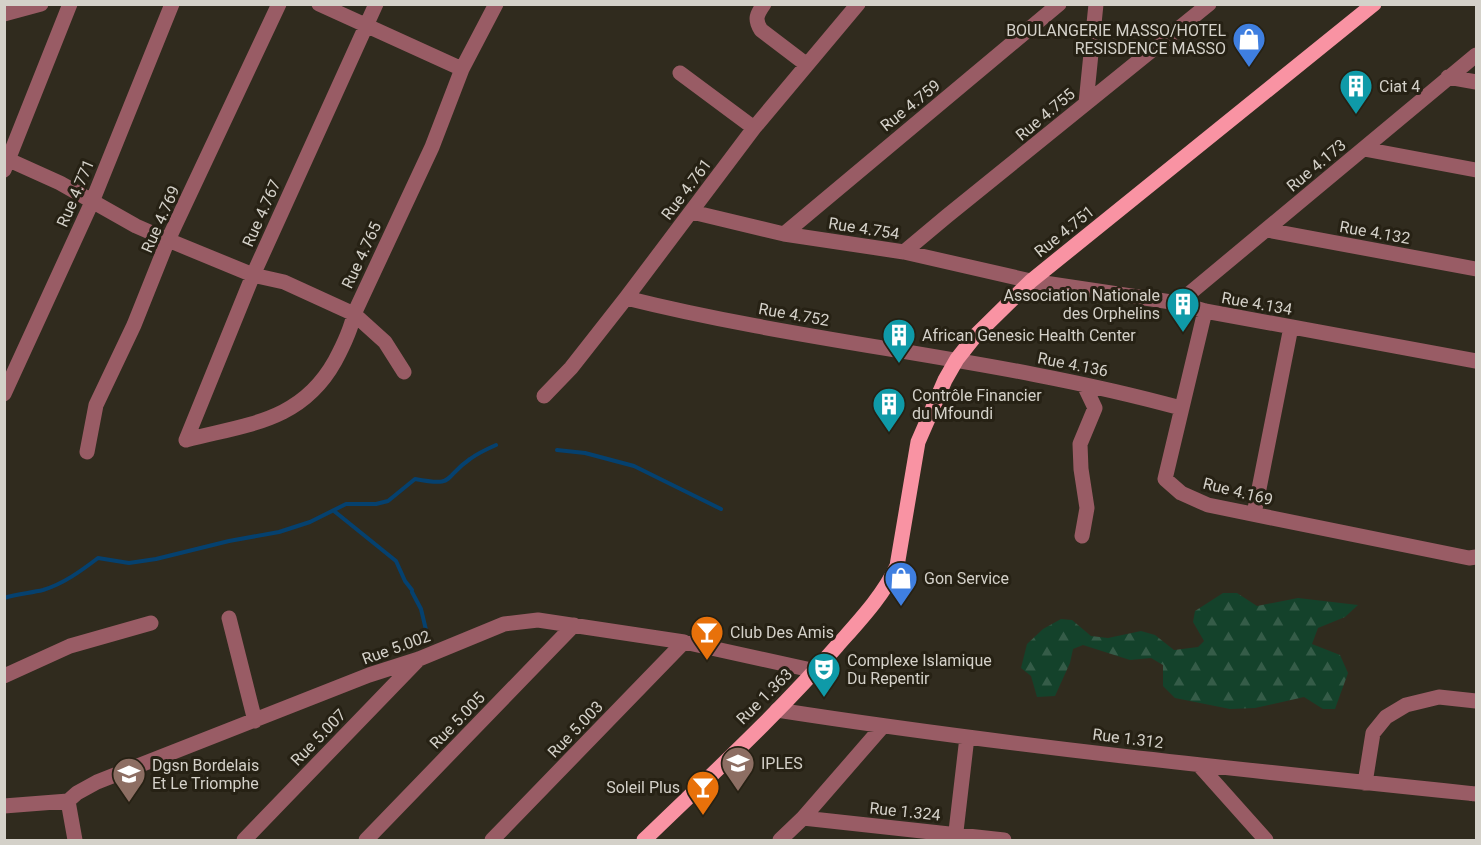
<svg xmlns="http://www.w3.org/2000/svg" width="1481" height="845" viewBox="0 0 1481 845" font-family="Roboto,sans-serif">
<style>
.forest{fill:url(#forest-firs)}
.lines{fill:none;stroke-linecap:round;stroke-linejoin:round}
.stream{stroke:#05416f;stroke-width:4}
.minor{stroke:#995c65;stroke-width:15}
.major{stroke:#f993a3;stroke-width:15}
.labels{text-anchor:middle;stroke-width:6;stroke-linejoin:round;paint-order:stroke}
.poi-label{font-size:16px;fill:#d4d1c9;stroke:#262114;text-anchor:start}
.street-label{font-size:16px;fill:#d4d1c9;stroke:#262114}
</style>
<defs>
<pattern id="forest-firs" width="22" height="20" patternUnits="userSpaceOnUse" patternTransform="scale(1.5)"><rect width="22" height="20" fill="#14422b"/><path d="M5 1l3.5 6h-7zM16 11l3.5 6h-7z" fill="#355c48"/></pattern>
</defs>
<rect width="100%" height="100%" fill="#302b1e"/>
<path class="forest" d="M1223,593H1237L1257,606L1298,598L1358,605L1345,617L1318,628L1312,644L1340,655L1348,673L1335,709H1323L1304,697L1255,708L1230,709L1175,698L1163,686V665L1151,658L1130,660L1083,645L1073,649L1070,663L1055,696L1037,697L1031,676L1021,668L1027,644L1043,629L1061,619L1072,620L1091,636L1108,638L1141,631L1155,635L1174,650L1198,647L1204,641L1193,622L1195,611Z"/>
<g class="lines">
<path class="stream" d="M557,450L585,453L634,466L721,509
M334,511L396,561L405,581L412,590
M412,592L421,609L427,634
M4,598C17,594 30,593 43,590C63,584 81,571 98,558L129,563L156,559L229,541L279,532L310,522L346,504H376L388,501L415,479C457,487 442,478 470,459C478,453 487,449 496,445"/>
<path class="minor" d="M319,4L462,69
M764,4C757,14 754,19 761,30L807,65
M4,14L41,4
M680,73L754,128
M1448,77L1476,82
M1086,103L1096,4
M1364,149L1476,170
M4,155L9,160L60,183L136,226L168,240L253,275L284,282L354,314L385,342L404,372
M4,170L70,4
M692,212L784,234L904,252L1031,281L1178,303L1205,311L1476,361
M1267,230L1476,269
M784,234L1059,4
M904,252L947,216L1209,4
M626,298C810,344 999,358 1181,408
M1178,303L1476,55
M1205,311L1165,479L1181,493L1208,505L1469,558L1476,557
M4,394L92,202L172,4
M544,396L571,368L626,298L754,128L858,4
M186,440C247,424 301,422 335,361C343,346 351,330 354,314L432,147L462,69L496,4
M186,440L253,275L376,4
M87,452L96,405L134,325L168,240L279,4
M1254,514L1291,327
M1082,536L1087,508L1081,469L1080,444L1095,408L1084,385
M229,618L255,721
M4,676L70,646L151,623
M777,710C1009,746 1243,770 1476,794
M1199,765L1266,840
M1365,783L1373,733L1386,717L1406,705L1439,697L1476,701
M68,801L75,840
M4,806L68,801L77,793L97,782L369,675L419,659L504,624L538,620L684,642L816,671
M803,818L1004,840
M244,840L417,661
M366,840L574,625
M492,840L684,642
M780,840L803,818L883,726
M955,840L967,737"/>
<path class="major" d="M644,840C709,777 777,715 837,646C859,621 883,596 897,566L918,442L945,380L957,359L976,335L1031,281L1374,4"/>
</g>
<defs>
<symbol id="shop-pin" viewBox="-11 -11 22 30"><path d="M0 17L-7.5 6A9.5 9.5 0 1 1 7.5 6Z" fill="#3f7fe0" stroke="#262114"/><path d="M-5-2.5h2.3a2.7 3.5 0 0 1 5.4 0H5L5.5 6h-11ZM-1.5-2.5h3a1.5 2.3 0 0 0-3 0Z" fill="#fff"/></symbol>
<symbol id="building-pin" viewBox="-11 -11 22 30"><path d="M0 17L-7.5 6A9.5 9.5 0 1 1 7.5 6Z" fill="#0f9aa8" stroke="#262114"/><path d="M-4-6H4V6H1V3H-1V6H-4ZM-2.5-4.3h1.7v1.8h-1.7ZM.8-4.3h1.7v1.8H.8ZM-2.5-1h1.7V.8h-1.7ZM.8-1h1.7V.8H.8Z" fill="#fff"/></symbol>
<symbol id="bar-pin" viewBox="-11 -11 22 30"><path d="M0 17L-7.5 6A9.5 9.5 0 1 1 7.5 6Z" fill="#e8710a" stroke="#262114"/><path d="M-6-5H6L.8 .8V4.5H3.5V6h-7V4.5H-.8V.8Z" fill="#fff"/></symbol>
<symbol id="theatre-pin" viewBox="-11 -11 22 30"><path d="M0 17L-7.5 6A9.5 9.5 0 1 1 7.5 6Z" fill="#0f9aa8" stroke="#262114"/><path d="M-5-5.5Q0-4 5-5.5V0Q5 5 0 6Q-5 5-5 0ZM-3.3-2.5H-1v1.5H-3.3ZM1-2.5H3.3v1.5H1ZM-2.8 1Q0 5.5 2.8 1Z" fill="#fff"/></symbol>
<symbol id="school-pin" viewBox="-11 -11 22 30"><path d="M0 17L-7.5 6A9.5 9.5 0 1 1 7.5 6Z" fill="#8d6e63" stroke="#262114"/><path d="M0-5L7-2L0 1L-7-2ZM-4 1L0 2.5L4 1V4Q0 6-4 4Z" fill="#fff"/></symbol>
</defs>
<g fill-rule="evenodd">
<use href="#shop-pin" x="1230" y="20" width="38" height="52"/>
<use href="#building-pin" x="1337" y="67" width="38" height="52"/>
<use href="#building-pin" x="1164" y="285" width="38" height="52"/>
<use href="#building-pin" x="880" y="316" width="38" height="52"/>
<use href="#building-pin" x="870" y="385" width="38" height="52"/>
<use href="#shop-pin" x="882" y="559" width="38" height="52"/>
<use href="#bar-pin" x="688" y="613" width="38" height="52"/>
<use href="#theatre-pin" x="805" y="650" width="38" height="52"/>
<use href="#school-pin" x="719" y="744" width="38" height="52"/>
<use href="#school-pin" x="110" y="755" width="38" height="52"/>
<use href="#bar-pin" x="684" y="768" width="38" height="52"/>
</g>
<g class="labels">
<g class="poi-label">
<text x="1226" y="36" text-anchor="end">BOULANGERIE MASSO/HOTEL<tspan x="1226" dy="18">RESISDENCE MASSO</tspan></text>
<text x="1379" y="92">Ciat 4</text>
<text x="1160" y="301" text-anchor="end">Association Nationale<tspan x="1160" dy="18">des Orphelins</tspan></text>
<text x="922" y="341">African Genesic Health Center</text>
<text x="912" y="401">Contrôle Financier<tspan x="912" dy="18">du Mfoundi</tspan></text>
<text x="924" y="584">Gon Service</text>
<text x="730" y="638">Club Des Amis</text>
<text x="847" y="666">Complexe Islamique<tspan x="847" dy="18">Du Repentir</tspan></text>
<text x="761" y="769">IPLES</text>
<text x="152" y="771">Dgsn Bordelais<tspan x="152" dy="18">Et Le Triomphe</tspan></text>
<text x="680" y="793" text-anchor="end">Soleil Plus</text>
</g>
<g class="street-label">
<text transform="translate(910 105) rotate(-39)" y="6">Rue 4.759</text>
<text transform="translate(1045 114) rotate(-40)" y="6">Rue 4.755</text>
<text transform="translate(1316 165) rotate(-40)" y="6">Rue 4.173</text>
<text transform="translate(686 189) rotate(-53)" y="6">Rue 4.761</text>
<text transform="translate(75 193) rotate(-67)" y="6">Rue 4.771</text>
<text transform="translate(261 213) rotate(-66)" y="6">Rue 4.767</text>
<text transform="translate(160 219) rotate(-66)" y="6">Rue 4.769</text>
<text transform="translate(864 228) rotate(9)" y="6">Rue 4.754</text>
<text transform="translate(1064 231) rotate(-39)" y="6">Rue 4.751</text>
<text transform="translate(1375 232) rotate(10)" y="6">Rue 4.132</text>
<text transform="translate(361 255) rotate(-65)" y="6">Rue 4.765</text>
<text transform="translate(1257 303) rotate(10)" y="6">Rue 4.134</text>
<text transform="translate(794 314) rotate(10)" y="6">Rue 4.752</text>
<text transform="translate(1073 364) rotate(11)" y="6">Rue 4.136</text>
<text transform="translate(1238 491) rotate(14)" y="6">Rue 4.169</text>
<text transform="translate(396 647) rotate(-20)" y="6">Rue 5.002</text>
<text transform="translate(764 696) rotate(-45)" y="6">Rue 1.363</text>
<text transform="translate(457 720) rotate(-46)" y="6">Rue 5.005</text>
<text transform="translate(575 729) rotate(-46)" y="6">Rue 5.003</text>
<text transform="translate(318 737) rotate(-46)" y="6">Rue 5.007</text>
<text transform="translate(1128 738) rotate(7)" y="6">Rue 1.312</text>
<text transform="translate(905 811) rotate(6)" y="6">Rue 1.324</text>
</g>
</g>
<rect width="1481" height="845" fill="none" stroke="#d4d1c9" stroke-width="12"/>
</svg>
